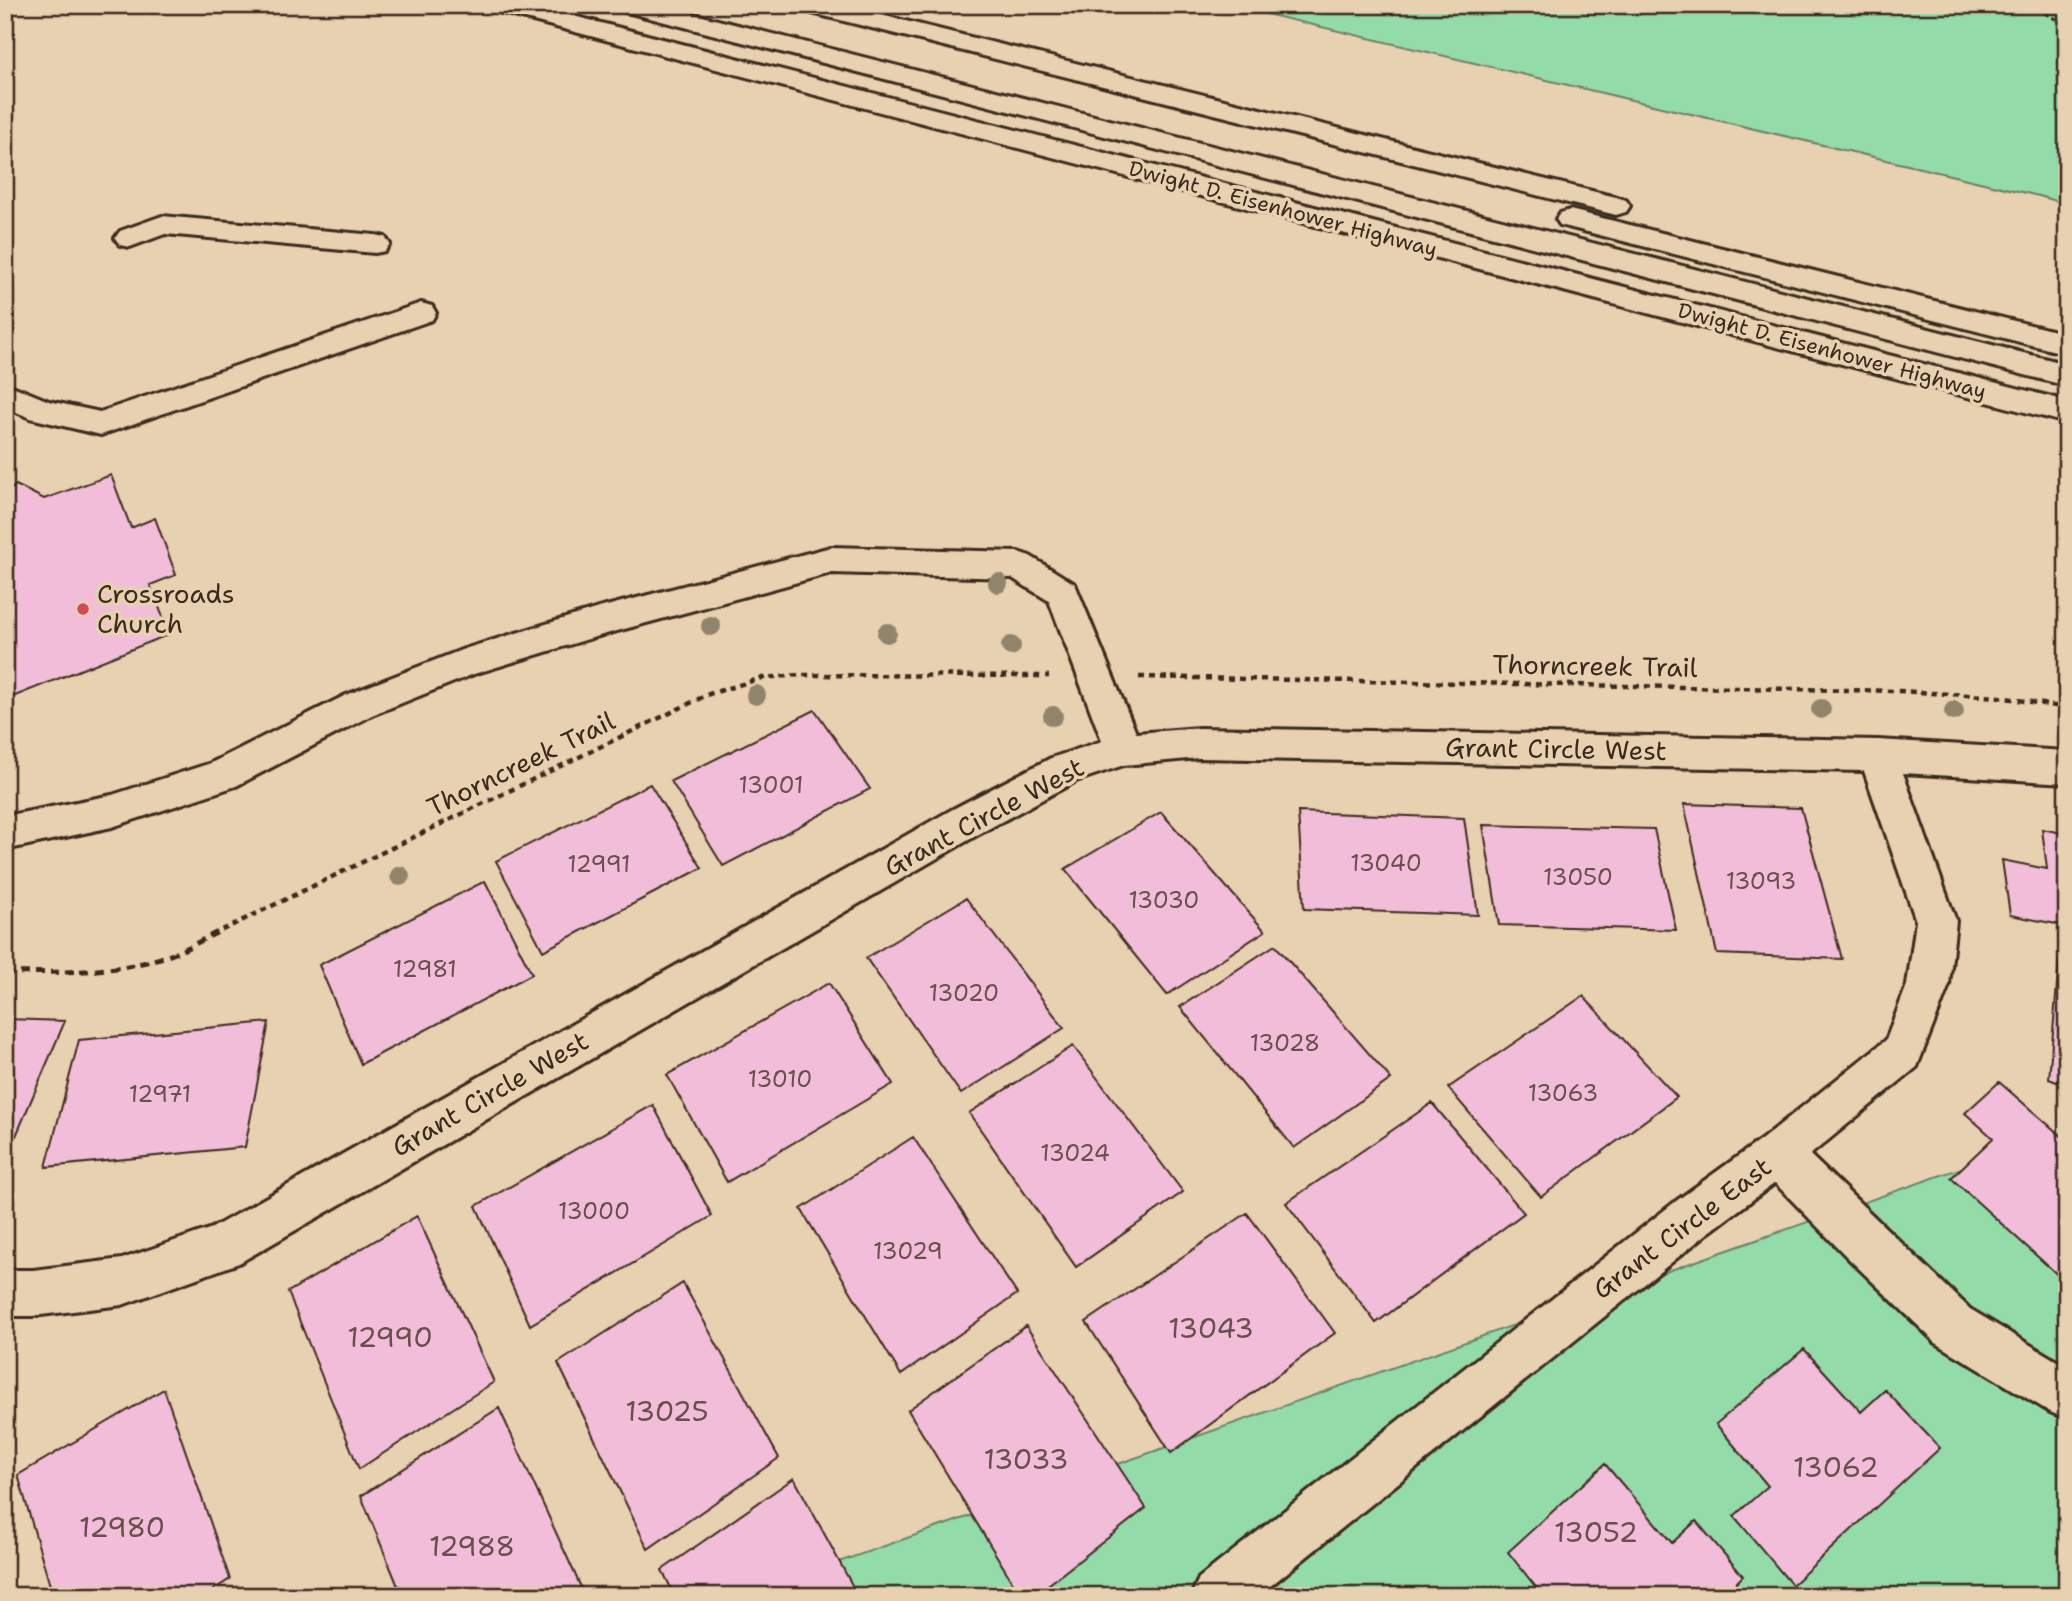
<svg xmlns="http://www.w3.org/2000/svg" width="2072" height="1601" viewBox="0 0 2072 1601" font-family="'Shantell Sans',sans-serif">
<style>
.green{fill:#94dbaa;stroke:#688264;stroke-width:2}
.building{fill:#f2bdd9;stroke:#3b2a1e;stroke-width:2}
.lines{fill:none;stroke-linecap:round;stroke-linejoin:round}
.minor-casing{stroke:#3b2a1e;stroke-width:6}
.highway-casing{stroke:#3b2a1e;stroke-width:6}
.path-far2{stroke:#3b2a1e;stroke-width:3.5;stroke-dasharray:5 3.5;stroke-linecap:butt}
.path-far1{stroke:#3b2a1e;stroke-width:4.5;stroke-dasharray:6 5;stroke-linecap:butt}
.path{stroke:#3b2a1e;stroke-width:5;stroke-dasharray:9 6;stroke-linecap:butt}
.minor{fill:#e7d1b1;fill-rule:evenodd}
.highway{fill:#e7d1b1;fill-rule:evenodd}
.tree{fill:#90846c}
.poi-dot{fill:#d1495b;stroke:#e7d1b1;stroke-width:2.5}
.labels{text-anchor:middle;stroke-width:7;stroke-linejoin:round;paint-order:stroke}
.far-street-label{font-size:21px;fill:#3b2a1e;stroke:#e7d1b1}
.number-label{font-size:23px;fill:#694f4d}
.poi-label{font-size:26px;fill:#3b2a1e;stroke:#e7d1b1;text-anchor:start}
.street-label{font-size:26px;fill:#3b2a1e;stroke:#e7d1b1}
.near-number-label{font-size:28px;fill:#694f4d}
</style>
<rect width="100%" height="100%" fill="#e7d1b1"/>
<filter id="ink" filterUnits="userSpaceOnUse"><feTurbulence type="fractalNoise" baseFrequency=".0143" numOctaves="2"/><feDisplacementMap in="SourceGraphic" scale="14" xChannelSelector="R" yChannelSelector="G"/><feConvolveMatrix kernelMatrix="1 2 1 2 8 2 1 2 1" color-interpolation-filters="sRGB"/></filter>
<g filter="url(#ink)">
<path class="green" d="M1228,5H2067V204L2039,196Z
M2067,1131V1596H742Z"/>
<path class="building" d="M111,475L131,528L155,518L176,575L150,585L170,634L5,700V494L16,485L44,499Z
M815,710L870,789L723,866L671,781Z
M650,784L702,868L543,951L496,861Z
M1684,804L1801,808L1842,959L1717,954Z
M1161,812L1265,931L1167,995L1065,869Z
M1298,812L1464,818L1478,915L1304,909Z
M1483,825L1654,829L1676,930L1499,925Z
M2042,829L2067,834V926L2010,915L2002,860L2047,869Z
M485,881L532,974L361,1064L319,965Z
M966,898L1064,1028L961,1094L866,958Z
M1275,945L1391,1079L1294,1148L1180,1007Z
M2059,961L2067,964V1086L2049,1079Z
M829,983L893,1084L727,1182L667,1075Z
M1583,996L1677,1097L1541,1197L1448,1088Z
M5,1019L65,1021L16,1136H5Z
M269,1022L245,1147L46,1167L79,1040Z
M1073,1046L1183,1192L1076,1267L969,1113Z
M1999,1082L2067,1141V1270L2060,1277L1951,1178L1993,1138L1965,1113Z
M1432,1103L1524,1213L1376,1323L1286,1203Z
M653,1105L712,1216L530,1325L476,1206Z
M913,1137L1017,1294L901,1375L801,1209Z
M1247,1213L1335,1333L1171,1453L1086,1322Z
M417,1216L494,1382L359,1469L288,1292Z
M683,1283L779,1458L648,1549L558,1363Z
M1026,1326L1146,1508L1034,1596H1021L908,1410Z
M1804,1349L1861,1412L1885,1390L1940,1448L1792,1585L1734,1516L1768,1486L1716,1424Z
M164,1389L230,1579L204,1596H53L18,1475Z
M499,1408L585,1596H402L361,1496Z
M1605,1464L1672,1543L1696,1521L1743,1576L1723,1596H1543L1508,1552Z
M794,1478L858,1596H675L662,1570Z"/>
<g class="lines">
<defs>
<path id="minor" d="M162,216L375,235L385,237L390,244L385,251L375,253L165,234L130,247L120,245L115,238L120,231Z
M421,303L432,306L436,313L432,320L101,435L30,418L5,407V383L49,401L100,412Z
M831,547L1018,552L1030,556L1075,584L1136,733L1199,728L1878,740L2067,751V783L1903,773L1956,921L1949,985L1917,1067L1810,1155L1970,1309L2067,1367V1419L2050,1412L1936,1343L1846,1256L1775,1183L1708,1233L1258,1596H1191L1199,1578L1676,1201L1762,1139L1886,1040L1907,985L1916,921L1864,771L1199,758L1124,765L1076,781L979,834L239,1263L122,1305L33,1316H5V1270H33L122,1259L212,1228L951,810L1051,758L1102,741L1049,601L1012,578L831,573L595,637L474,674L372,715L236,786L112,827L5,850V816L112,795L211,763L346,695L464,649L595,609Z"/>
<path id="highway" d="M488,5H531L2067,401V423L491,10Z
M616,5H659L2067,364V386L619,10Z
M797,5H841L1616,197L1626,200L1630,206L1626,212L1616,215L800,10Z
M1570,210L2067,334V354L1560,225L1556,219L1560,213Z"/>
</defs>
<use href="#minor" class="minor-casing"/>
<use href="#highway" class="highway-casing"/>
<path class="path-far2" d="M2030,5L2067,25"/>
<path class="path-far1" d="M1139,677L1899,691L2000,697L2067,708
M212,935L709,694L762,678L800,675L1049,676"/>
<path class="path" d="M5,973C59,972 114,974 167,956C183,951 200,941 216,933"/>
<use href="#minor" class="minor"/>
<use href="#highway" class="highway"/>
</g>
<g class="tree">
<circle cx="998" cy="583" r="10"/>
<circle cx="711" cy="626" r="10"/>
<circle cx="887" cy="633" r="10"/>
<circle cx="1011" cy="646" r="10"/>
<circle cx="756" cy="695" r="10"/>
<circle cx="1821" cy="709" r="10"/>
<circle cx="1954" cy="711" r="10"/>
<circle cx="1053" cy="716" r="10"/>
<circle cx="400" cy="876" r="10"/>
</g>
</g>
<circle class="poi-dot" cx="83" cy="609" r="7"/>
<g class="labels">
<g class="far-street-label">
<text transform="translate(1283 209) rotate(15)" y="7">Dwight D. Eisenhower Highway</text>
<text transform="translate(1832 351) rotate(15)" y="7">Dwight D. Eisenhower Highway</text>
</g>
<g class="number-label">
<text x="771" y="793">13001</text>
<text x="1386" y="871">13040</text>
<text x="599" y="872">12991</text>
<text x="1578" y="885">13050</text>
<text x="1761" y="889">13093</text>
<text x="1164" y="908">13030</text>
<text x="425" y="977">12981</text>
<text x="964" y="1001">13020</text>
<text x="1285" y="1051">13028</text>
<text x="780" y="1087">13010</text>
<text x="1563" y="1101">13063</text>
<text x="160" y="1102">12971</text>
<text x="1075" y="1161">13024</text>
<text x="594" y="1219">13000</text>
<text x="908" y="1259">13029</text>
</g>
<g class="poi-label">
<text x="97" y="603">Crossroads<tspan x="97" dy="30">Church</tspan></text>
</g>
<g class="street-label">
<text transform="translate(1595 666) rotate(1)" y="9">Thorncreek Trail</text>
<text transform="translate(1556 749) rotate(1)" y="9">Grant Circle West</text>
<text transform="translate(521 764) rotate(-26)" y="9">Thorncreek Trail</text>
<text transform="translate(984 817) rotate(-28)" y="9">Grant Circle West</text>
<text transform="translate(490 1094) rotate(-30)" y="9">Grant Circle West</text>
<text transform="translate(1682 1228) rotate(-37)" y="9">Grant Circle East</text>
</g>
<g class="near-number-label">
<text x="1211" y="1338">13043</text>
<text x="390" y="1347">12990</text>
<text x="667" y="1421">13025</text>
<text x="1026" y="1469">13033</text>
<text x="1836" y="1477">13062</text>
<text x="122" y="1537">12980</text>
<text x="1596" y="1542">13052</text>
<text x="472" y="1556">12988</text>
</g>
</g>
<rect width="2072" height="1601" fill="none" stroke="#e7d1b1" stroke-width="28"/>
<rect x="14" y="14" width="2044" height="1573" fill="none" stroke="#3b2a1e" stroke-width="2.5" filter="url(#ink)"/>
</svg>
